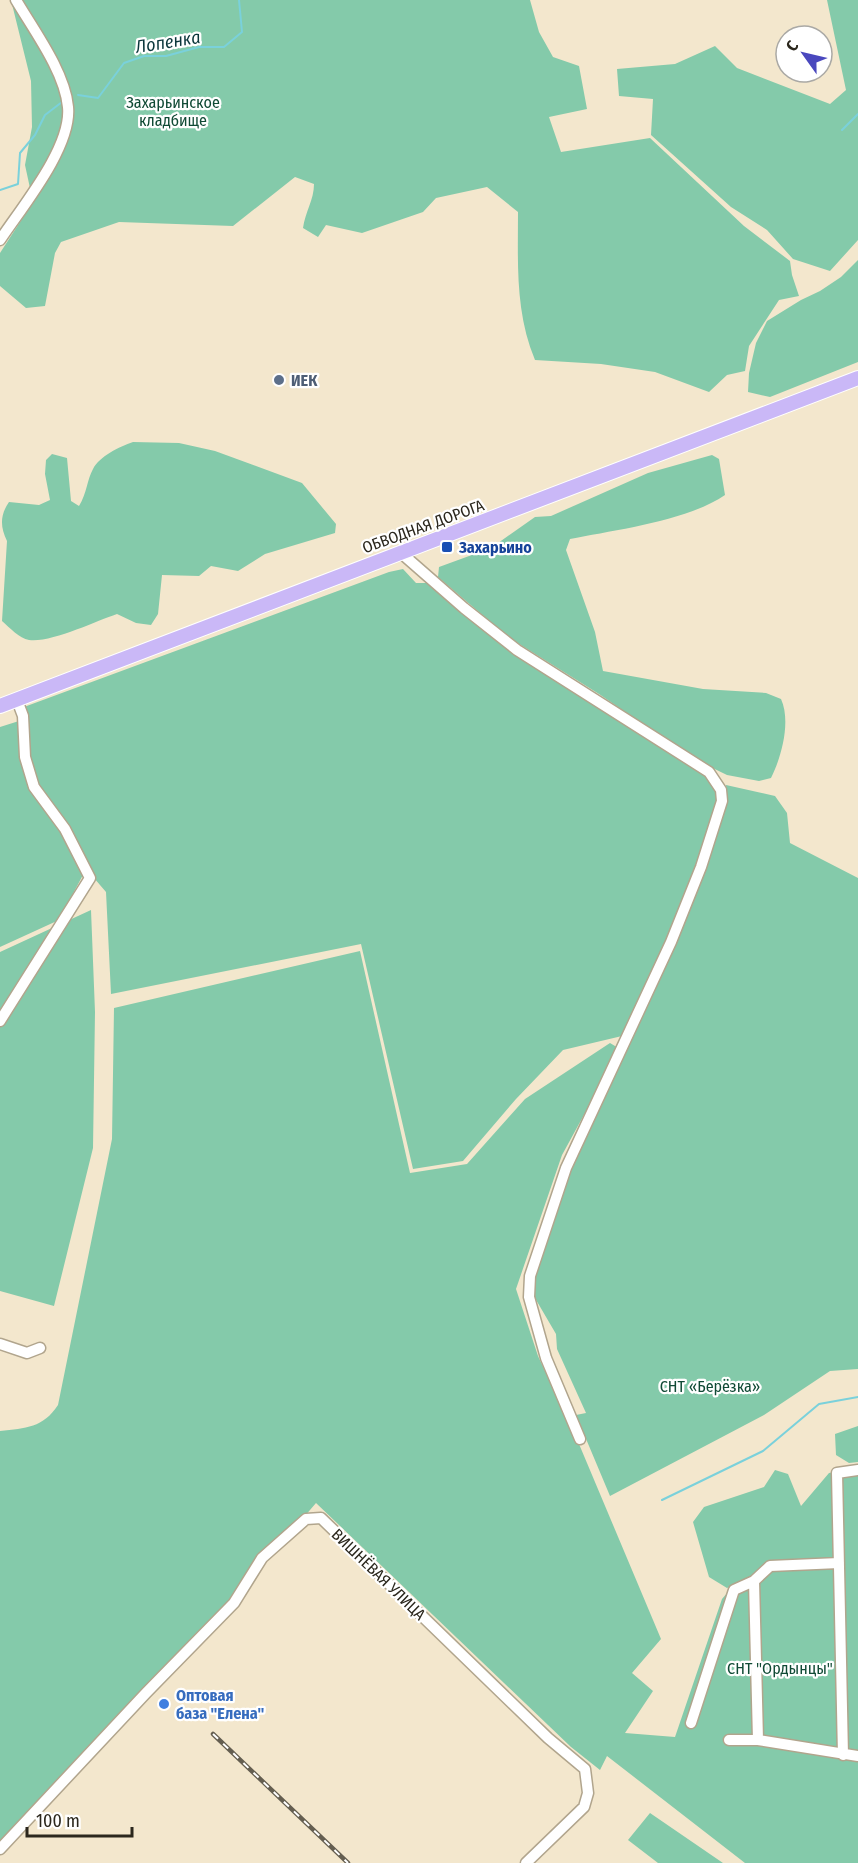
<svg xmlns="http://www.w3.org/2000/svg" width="858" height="1863" viewBox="0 0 858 1863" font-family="'Fira Sans Condensed',sans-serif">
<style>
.green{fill:#84caaa}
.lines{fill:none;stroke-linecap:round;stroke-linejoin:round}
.stream{stroke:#7ad1db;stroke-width:2}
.minor-casing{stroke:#b1a58d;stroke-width:13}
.major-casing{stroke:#fff;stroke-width:16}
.minor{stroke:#fff;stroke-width:10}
.major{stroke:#cab8f7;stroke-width:14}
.rail-casing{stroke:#645e50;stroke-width:4.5}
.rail{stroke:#fff;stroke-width:2;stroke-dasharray:7;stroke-linecap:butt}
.service-dot{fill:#5c6f8a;stroke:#fff;stroke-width:2}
.transit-dot{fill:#1a4fb4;stroke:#fff;stroke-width:2}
.shop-dot{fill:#3f7fe0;stroke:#fff;stroke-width:2}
.labels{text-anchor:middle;stroke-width:4.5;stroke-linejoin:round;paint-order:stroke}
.park-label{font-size:16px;fill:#104a35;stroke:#fff}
.service-label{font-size:16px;font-weight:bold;fill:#4e5e75;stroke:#fff;text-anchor:start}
.street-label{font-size:16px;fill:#2b271d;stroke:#fff}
.transit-label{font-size:16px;font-weight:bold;fill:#164399;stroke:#fff;text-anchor:start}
.shop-label{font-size:16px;font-weight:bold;fill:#366cbe;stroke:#fff;text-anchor:start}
.water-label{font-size:18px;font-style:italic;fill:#0b363b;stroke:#fff}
</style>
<rect width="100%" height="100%" fill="#f3e7cd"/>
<path class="green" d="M11,0H530L539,32L553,57L579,66L587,109L549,117L561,152L650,138L744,226L790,261L792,275L799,296L779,300L749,346L745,371L727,375L709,392L655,372L601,364L535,360C515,312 518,263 518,212L487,187L436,198L423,212L362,233L326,225L318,237L303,228C305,212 314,200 314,184L295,177L233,226L119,222L61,242L55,253L45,306L26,308L0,286V253L33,202L25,165L32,127L31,81Z
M827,0H858V240L830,271L793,259L767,230L731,207L651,135L653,99L619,96L617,69L675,64L715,46L737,68L830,104L846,90Z
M858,260V362L770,397L748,392L749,373L756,343L767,321L801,300L820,291L841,277Z
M133,442L179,443L215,451L302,483L336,524L335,533L265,554L238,571L211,566L199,576L162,575L158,614L151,625L136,623L117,614C96,621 51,643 29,640C19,638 10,628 2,621L7,541C0,527 0,515 9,502L39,505L50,500L45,474L46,460L52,454L67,458L71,501L79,506C87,493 87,480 93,469C100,456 119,447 133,442Z
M712,455L719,459L725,495C687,521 615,530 570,539L566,550L595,632L603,671L703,689L766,693L781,699C791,721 782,756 771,778L759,781L727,775L694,759L599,694L508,637L438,577L439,567L491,548L535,517L551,516L648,473Z
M403,569L416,583H429L704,774L716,792L718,803L666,946L622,1036L563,1050L516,1099L463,1161L413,1169L361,944L111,994L106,892L94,878L36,780L28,752L24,707L389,572Z
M19,721L22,757L84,873L59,920L0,947V727Z
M726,785L775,796L787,813L790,843L858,878V1369L830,1371L764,1415L610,1496L576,1415L586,1413L557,1349L556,1334L532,1293L534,1271L566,1178L703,873L727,797Z
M91,910L95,1012L93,1148L54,1306L0,1291V952Z
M360,951L410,1173L467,1164L525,1099L610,1043L620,1049L562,1155L516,1289L538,1356L579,1444L661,1639L632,1673L653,1691L625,1733L675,1737L722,1599L734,1585L727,1588L709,1577L693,1522L704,1507L764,1487L775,1470L788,1474L801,1506L829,1473L858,1468V1863H745L607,1756L600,1770L571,1747L316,1503L256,1573L0,1841V1431C26,1428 43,1428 58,1405L112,1139L114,1008Z
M858,1426V1462L849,1463L836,1455L835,1434Z
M650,1813L723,1863H658L628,1840Z"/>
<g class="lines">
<path class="stream" d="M78,95L98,98L124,63L144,56H166L199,47H224L242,32L239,0
M842,130L858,114
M0,190L18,184L20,153L35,135L45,115L62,102
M662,1500L763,1451L819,1404L858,1397"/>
<defs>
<path id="minor" d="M0,240C22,207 72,147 68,107C65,72 33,29 16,0
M400,552L464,608L517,650L709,772L721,790L722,801L701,867L671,942L566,1168L530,1276L529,1297L546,1358L580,1439
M0,1021L90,878L65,829L34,787L25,757L23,716L17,700
M0,1344L27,1353L40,1348
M691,1723L734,1590L754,1581
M729,1740H758L858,1756
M758,1740L754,1581L770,1566L839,1563
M843,1755L837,1473L858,1470
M0,1849L146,1693L234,1603L262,1558L306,1519L321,1518L548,1738L585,1769L588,1793L584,1807L526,1863"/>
<path id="major" d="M0,706L858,378"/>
</defs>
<use href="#minor" class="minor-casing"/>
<use href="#major" class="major-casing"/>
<use href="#minor" class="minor"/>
<use href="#major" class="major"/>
<defs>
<path id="rail" d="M213,1734L348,1863"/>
</defs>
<use href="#rail" class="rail-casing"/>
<use href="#rail" class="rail"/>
</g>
<circle class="service-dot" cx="279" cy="380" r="6"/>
<rect class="transit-dot" x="441" y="541" width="12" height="12" rx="3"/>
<circle class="shop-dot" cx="164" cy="1704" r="6"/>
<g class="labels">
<g class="park-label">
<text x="173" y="108">Захарьинское<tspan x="173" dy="18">кладбище</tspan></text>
<text x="710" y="1392">СНТ «Берёзка»</text>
<text x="780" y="1674">СНТ "Ордынцы"</text>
</g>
<g class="service-label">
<text x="291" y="386">ИЕК</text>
</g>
<g class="street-label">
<text transform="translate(423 526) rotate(-20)" y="6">ОБВОДНАЯ ДОРОГА</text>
<text transform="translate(379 1574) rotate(44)" y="6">ВИШНЁВАЯ УЛИЦА</text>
</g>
<g class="transit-label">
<text x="459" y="553">Захарьино</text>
</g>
<g class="shop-label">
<text x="176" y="1701">Оптовая<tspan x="176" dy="18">база "Елена"</tspan></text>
</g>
<g class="water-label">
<text transform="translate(168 42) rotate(-9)" y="6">Лопенка</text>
</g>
</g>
<g transform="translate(804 54) rotate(304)"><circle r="28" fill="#ffffff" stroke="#aaa9a5" stroke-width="1.5"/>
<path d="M0-4.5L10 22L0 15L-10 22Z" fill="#4a48be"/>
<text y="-9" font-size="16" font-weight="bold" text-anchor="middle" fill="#2b271d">С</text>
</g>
<path d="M27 1827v9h105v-9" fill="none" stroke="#2b271d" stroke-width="3"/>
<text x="36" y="1827" font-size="18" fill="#2b271d" stroke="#ffffff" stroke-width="4.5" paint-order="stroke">100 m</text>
</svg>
